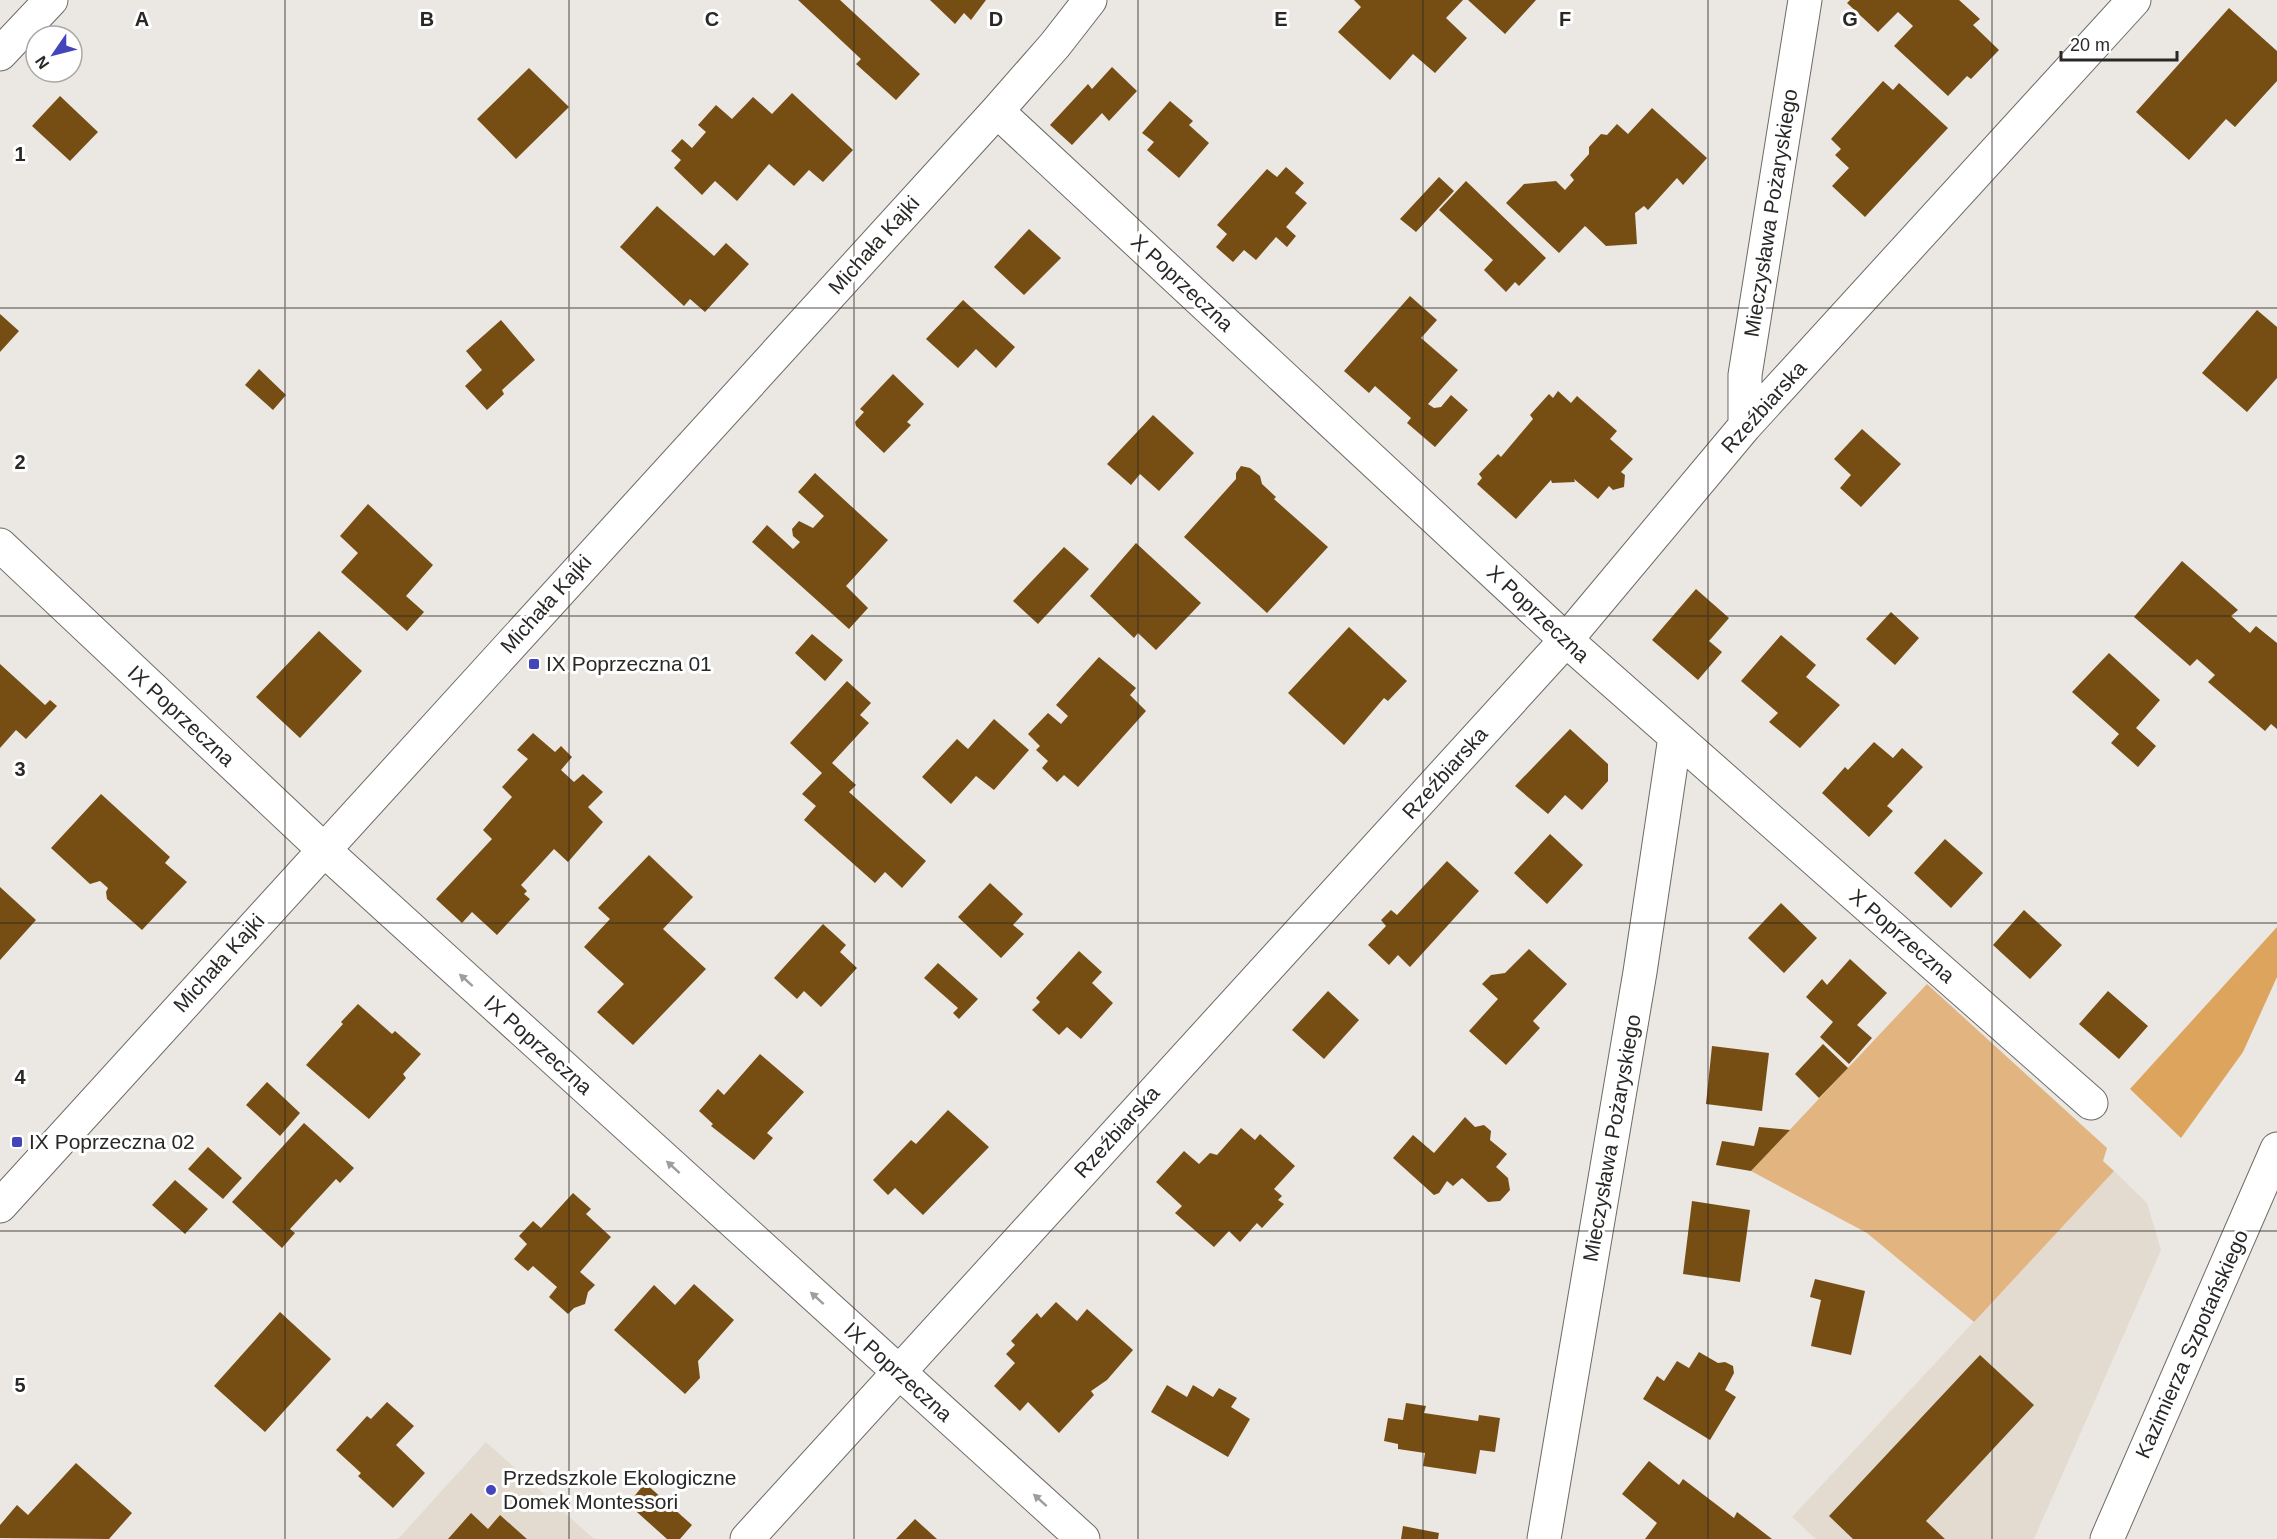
<svg xmlns="http://www.w3.org/2000/svg" width="2277" height="1539" viewBox="0 0 2277 1539" font-family="Helvetica,sans-serif">
<style>
.built{fill:#e4dbd0}
.green{fill:#e2b580}
.forest{fill:#dda45d}
.building{fill:#764e14}
.lines{fill:none;stroke-linecap:round;stroke-linejoin:round}
.minor-casing{stroke:#6d6a66;stroke-width:35}
.major-casing{stroke:#6d6a66;stroke-width:35}
.minor{stroke:#fff;stroke-width:33}
.major{stroke:#fff;stroke-width:33}
.oneway{fill:#9f9e9d}
.grid{fill:none;stroke:#292826;stroke-width:1.5;stroke-opacity:0.55}
.poi-dot{fill:#4346bb;stroke:#fff;stroke-width:2}
.labels{text-anchor:middle;stroke-width:6;stroke-linejoin:round;paint-order:stroke}
.street-label{font-size:21px;fill:#292826;stroke:#fff}
.poi-label{font-size:21px;fill:#292826;stroke:#fff;text-anchor:start}
.grid-label{font-size:20px;text-anchor:middle;font-weight:bold;fill:#292826;stroke:#fff;stroke-width:6;stroke-linejoin:round;paint-order:stroke}
</style>
<rect width="100%" height="100%" fill="#ebe7e2"/>
<path class="built" d="M2114,1171L2147,1203L2161,1250L2034,1539H1816L1792,1517Z
M486,1442L594,1539H398Z"/>
<path class="green" d="M1927,984L2107,1148L2103,1161L2114,1171L1974,1322L1867,1233L1751,1171Z"/>
<path class="forest" d="M2277,927V977L2243,1052L2181,1138L2130,1089Z"/>
<path class="building" d="M798,0H840L920,74L896,100L856,64L861,59Z
M930,0H986L971,20L964,13L955,24Z
M1354,0H1463L1446,18L1467,38L1435,73L1413,54L1390,80L1338,32L1361,7Z
M1468,0H1536L1505,34Z
M1850,0H1959L1980,19L1973,25L1999,50L1971,79L1967,76L1948,96L1894,46L1913,26L1898,12L1878,32L1847,3Z
M2229,8L2277,51V81L2235,127L2226,119L2189,160L2136,112Z
M1112,67L1137,91L1109,121L1102,113L1072,145L1050,125L1088,84L1092,89Z
M529,68L569,107L516,159L477,119Z
M1883,81L1893,90L1899,83L1948,128L1865,217L1832,186L1849,168L1835,155L1841,149L1831,139Z
M792,93L853,150L823,182L809,170L794,186L769,164L737,201L715,181L702,195L674,168L681,160L671,151L682,139L692,148L706,132L698,125L716,105L732,119L753,97L772,114Z
M60,96L98,132L70,161L32,126Z
M1170,101L1193,121L1189,125L1209,143L1179,178L1147,150L1154,142L1142,133Z
M1652,108L1707,158L1683,185L1677,178L1648,210L1644,206L1635,213L1637,244L1606,246L1585,226L1559,253L1506,203L1524,184L1556,181L1565,190L1574,180L1570,175L1589,154V147L1601,134L1607,135L1617,124L1628,134Z
M1286,167L1304,183L1295,193L1307,203L1286,227L1296,236L1287,247L1276,237L1256,260L1244,250L1233,262L1216,247L1227,234L1217,225L1267,169L1277,177Z
M1439,177L1454,191L1416,232L1400,219Z
M1466,181L1546,258L1519,286L1515,282L1506,292L1484,270L1493,260L1439,210Z
M657,206L714,256L726,243L749,264L705,312L690,299L684,306L620,247Z
M1029,229L1061,258L1024,295L994,267Z
M1410,296L1437,320L1421,338L1458,370L1428,404L1434,408L1441,407L1451,395L1468,410L1435,447L1407,423L1411,418L1375,386L1369,393L1344,371Z
M963,300L1015,347L996,368L976,349L958,368L926,339Z
M2257,310L2277,327V378L2247,412L2202,373Z
M0,314L19,331L0,352Z
M501,320L535,360L502,390L504,394L487,410L465,386L482,370L466,351Z
M259,369L286,395L273,410L245,385Z
M893,374L924,404L907,422L911,425L884,453L856,426L855,422L864,412L860,409Z
M1558,391L1571,403L1577,396L1617,431L1610,439L1633,459L1621,472L1625,475L1624,487L1613,490L1609,486L1598,499L1574,479L1575,482L1552,483L1551,480L1516,519L1477,484L1482,478L1479,474L1498,454L1501,457L1533,419L1530,415L1549,394L1553,398Z
M1153,415L1194,453L1159,491L1140,474L1131,485L1107,464Z
M1862,429L1901,464L1861,507L1840,488L1851,475L1834,459Z
M1241,466L1250,468L1260,476L1262,484L1276,497L1274,499L1328,547L1267,613L1184,537L1236,479V473Z
M815,473L888,540L846,586L868,608L849,629L752,542L767,525L793,549L800,542L793,536L792,529L799,521L813,528L824,516L798,492Z
M368,504L433,565L406,596L424,612L407,631L341,572L358,553L340,536Z
M1136,543L1201,603L1156,650L1138,633L1134,638L1090,596Z
M1064,547L1089,569L1038,624L1013,601Z
M2182,561L2238,610L2231,616L2250,633L2256,626L2277,643V729L2271,724L2265,731L2208,682L2215,675L2197,659L2190,666L2134,617Z
M1696,589L1729,618L1709,641L1722,652L1698,680L1652,640Z
M1891,612L1919,638L1895,665L1866,639Z
M1349,627L1407,681L1388,701L1384,698L1344,745L1288,693Z
M319,631L362,671L300,738L256,697Z
M812,634L843,660L825,681L795,653Z
M1781,635L1816,665L1806,677L1840,705L1800,748L1769,722L1778,713L1741,681Z
M2109,653L2160,700L2136,728L2156,746L2138,767L2111,743L2119,734L2072,692Z
M1099,657L1136,688L1130,695L1146,711L1078,787L1064,775L1057,782L1042,768L1048,761L1036,750L1040,746L1028,734L1048,713L1061,724L1068,716L1056,705Z
M0,664L45,705L50,700L57,706L26,739L16,730L0,748Z
M847,681L871,703L860,715L869,723L832,763L856,785L849,792L926,861L902,888L885,872L875,883L804,820L816,806L802,794L822,773L790,743Z
M994,719L1029,750L994,790L976,776L951,804L922,777L957,739L968,749Z
M1570,729L1608,764V781L1582,810L1565,795L1548,814L1515,786Z
M533,733L555,752L561,746L572,757L561,770L574,782L583,774L603,792L588,807L603,822L568,862L554,849L521,885L527,891L524,894L530,899L497,935L472,912L462,923L436,899L492,839L483,830L512,797L502,787L528,759L517,750Z
M1874,742L1893,758L1902,748L1923,767L1887,806L1893,811L1869,837L1822,793L1845,767L1848,770Z
M101,794L170,857L165,863L187,882L142,930L107,899L106,892L108,888L100,881L90,884L51,848Z
M1550,834L1583,865L1547,904L1514,873Z
M1945,839L1983,873L1951,908L1914,873Z
M649,855L693,897L663,929L706,969L633,1045L597,1012L624,984L584,947L610,919L598,908Z
M1447,861L1479,891L1410,967L1398,955L1389,965L1368,945L1386,926L1381,920L1391,910L1397,915Z
M990,883L1023,914L1013,925L1024,934L1001,958L958,917Z
M0,887L36,920L0,960Z
M1781,903L1817,938L1784,973L1748,938Z
M2024,910L2062,945L2030,979L1993,945Z
M823,924L846,945L840,952L857,968L821,1007L804,991L797,999L774,978Z
M1529,949L1567,984L1533,1021L1540,1028L1506,1065L1469,1031L1498,999L1482,984L1491,975L1505,973Z
M1079,951L1102,972L1092,983L1113,1003L1081,1039L1067,1027L1059,1035L1032,1010L1040,1002L1036,998Z
M1850,959L1887,993L1857,1025L1872,1038L1849,1064L1820,1037L1833,1022L1806,997L1822,979L1827,985Z
M938,963L978,999L959,1019L953,1013L958,1008L924,978Z
M1328,991L1359,1020L1324,1059L1292,1030Z
M2108,991L2148,1026L2119,1059L2079,1024Z
M358,1004L392,1034L395,1031L421,1054L403,1074L406,1078L369,1119L306,1065L343,1024L341,1022Z
M1823,1044L1848,1068L1819,1098L1795,1074Z
M1712,1046L1769,1053L1762,1111L1706,1104Z
M760,1054L804,1092L767,1133L773,1138L754,1160L711,1126L713,1124L699,1111L718,1089L724,1095Z
M267,1082L300,1113L280,1136L246,1105Z
M948,1110L989,1147L923,1215L895,1188L888,1195L873,1180L911,1140L916,1144Z
M1465,1117L1475,1127L1484,1125L1491,1131L1490,1140L1507,1154L1496,1167L1508,1178L1510,1190L1500,1201L1488,1202L1462,1178L1453,1186L1447,1181L1439,1193L1434,1195L1393,1158L1413,1135L1434,1153Z
M304,1123L354,1168L340,1183L336,1179L312,1205L290,1229L295,1233L282,1248L232,1202Z
M1759,1127L1790,1130L1751,1171L1716,1165L1722,1141L1754,1146Z
M1241,1128L1255,1140L1260,1134L1295,1166L1274,1189L1282,1196L1278,1200L1284,1204L1262,1228L1257,1223L1240,1242L1229,1231L1214,1247L1175,1213L1182,1206L1156,1182L1184,1151L1199,1164L1210,1153L1217,1155Z
M208,1147L242,1178L223,1199L188,1169Z
M175,1180L208,1209L185,1234L152,1205Z
M573,1193L591,1209L586,1214L611,1237L580,1272L595,1285L588,1292L585,1304L574,1308L568,1314L549,1297L557,1287L533,1266L528,1271L514,1259L527,1244L519,1236L533,1221L541,1228Z
M1692,1201L1750,1210L1740,1282L1683,1274Z
M1815,1279L1865,1291L1851,1355L1811,1346L1821,1300L1810,1297Z
M694,1284L734,1320L698,1361L700,1378L685,1394L614,1330L654,1285L675,1305Z
M1056,1302L1077,1321L1087,1309L1133,1350L1107,1380L1091,1391L1094,1395L1059,1433L1028,1402L1020,1411L994,1386L1015,1363L1006,1354L1015,1345L1011,1341L1037,1313L1041,1318Z
M280,1312L331,1359L265,1432L214,1386Z
M1699,1352L1718,1363L1725,1362L1733,1366L1734,1373L1725,1390L1736,1397L1710,1440L1643,1399L1657,1376L1664,1381L1677,1361L1689,1368Z
M1980,1355L2034,1405L1926,1521L1945,1539H1853L1829,1516Z
M1167,1385L1187,1397L1193,1385L1213,1397L1219,1388L1237,1398L1231,1407L1250,1419L1228,1457L1151,1412Z
M387,1402L414,1426L396,1445L425,1473L393,1508L358,1476L361,1473L336,1450L367,1416L371,1419Z
M1406,1403L1426,1406L1424,1413L1478,1421L1479,1415L1500,1418L1495,1452L1480,1450L1476,1474L1423,1466L1425,1453L1398,1449V1444L1384,1441L1388,1418L1403,1420Z
M1649,1461L1679,1485L1683,1479L1734,1518L1737,1512L1772,1539H1645L1657,1523L1622,1494Z
M76,1463L132,1513L109,1539L0,1538V1525L17,1505L28,1515Z
M645,1483L692,1525L680,1539H667L628,1504Z
M471,1513L488,1529L500,1515L527,1539H448Z
M915,1519L937,1539H896Z
M1403,1526L1439,1533L1438,1539H1401Z"/>
<g class="lines">
<defs>
<path id="minor" d="M0,54L51,0
M997,111L1566,640L2091,1103
M1745,426V375L1805,0
M0,545L323,849L1083,1539
M0,1206L997,111L1055,45L1090,0
M747,1539L1566,640L1745,426L2134,0
M1544,1539L1640,972L1675,737"/>
<path id="major" d="M2107,1539L2277,1149"/>
</defs>
<use href="#minor" class="minor-casing"/>
<use href="#major" class="major-casing"/>
<use href="#minor" class="minor"/>
<use href="#major" class="major"/>
</g>
<defs><path id="oneway-solid" d="M-6-.8H1V-3.2L6.5 0L1 3.2V.8H-6Z" transform="scale(1.5)"/></defs>
<g class="oneway">
<use href="#oneway-solid" transform="translate(466 980) rotate(-138)"/>
<use href="#oneway-solid" transform="translate(673 1167) rotate(-138)"/>
<use href="#oneway-solid" transform="translate(817 1298) rotate(-138)"/>
<use href="#oneway-solid" transform="translate(1040 1500) rotate(-138)"/>
</g>
<path class="grid" d="M285,0V1539M569,0V1539M854,0V1539M1138,0V1539M1423,0V1539M1708,0V1539M1992,0V1539M0,308H2277M0,616H2277M0,923H2277M0,1231H2277"/>
<g class="poi-dot">
<rect x="528" y="658" width="12" height="12" rx="3"/>
<rect x="11" y="1136" width="12" height="12" rx="3"/>
<circle cx="491" cy="1490" r="6"/>
</g>
<g class="labels">
<g class="street-label">
<text transform="translate(1771 213) rotate(-81)" y="7">Mieczysława Pożaryskiego</text>
<text transform="translate(874 245) rotate(-48)" y="7">Michała Kajki</text>
<text transform="translate(1182 283) rotate(43)" y="7">X Poprzeczna</text>
<text transform="translate(1764 407) rotate(-48)" y="7">Rzeźbiarska</text>
<text transform="translate(546 604) rotate(-48)" y="7">Michała Kajki</text>
<text transform="translate(1538 614) rotate(43)" y="7">X Poprzeczna</text>
<text transform="translate(181 716) rotate(43)" y="7">IX Poprzeczna</text>
<text transform="translate(1445 773) rotate(-48)" y="7">Rzeźbiarska</text>
<text transform="translate(1902 936) rotate(41)" y="7">X Poprzeczna</text>
<text transform="translate(219 963) rotate(-48)" y="7">Michała Kajki</text>
<text transform="translate(538 1045) rotate(42)" y="7">IX Poprzeczna</text>
<text transform="translate(1117 1132) rotate(-48)" y="7">Rzeźbiarska</text>
<text transform="translate(1612 1138) rotate(-80)" y="7">Mieczysława Pożaryskiego</text>
<text transform="translate(2192 1344) rotate(-66)" y="7">Kazimierza Szpotańskiego</text>
<text transform="translate(898 1372) rotate(42)" y="7">IX Poprzeczna</text>
</g>
<g class="poi-label">
<text x="546" y="671">IX Poprzeczna 01</text>
<text x="29" y="1149">IX Poprzeczna 02</text>
<text x="503" y="1485">Przedszkole Ekologiczne<tspan x="503" dy="24">Domek Montessori</tspan></text>
</g>
</g>
<g class="grid-label">
<text x="142" y="26">A</text>
<text x="427" y="26">B</text>
<text x="712" y="26">C</text>
<text x="996" y="26">D</text>
<text x="1281" y="26">E</text>
<text x="1565" y="26">F</text>
<text x="1850" y="26">G</text>
<text x="20" y="161">1</text>
<text x="20" y="469">2</text>
<text x="20" y="776">3</text>
<text x="20" y="1084">4</text>
<text x="20" y="1392">5</text>
</g>
<g transform="translate(54 54) rotate(235)"><circle r="28" fill="#ffffff" stroke="#a9a9a8" stroke-width="1.5"/>
<path d="M0-4.5L10 22L0 15L-10 22Z" fill="#4346bb"/>
<text y="-9" font-size="16" font-weight="bold" text-anchor="middle" fill="#292826">N</text>
</g>
<path d="M2061 51v9h116v-9" fill="none" stroke="#292826" stroke-width="3"/>
<text x="2070" y="51" font-size="18" fill="#292826" stroke="#ffffff" stroke-width="4.5" paint-order="stroke">20 m</text>
</svg>
